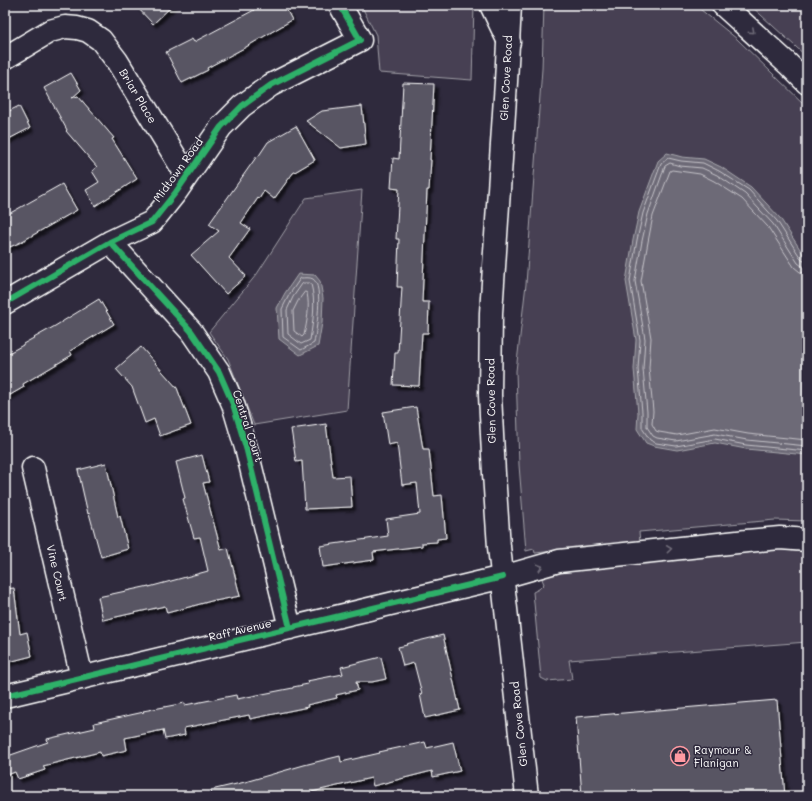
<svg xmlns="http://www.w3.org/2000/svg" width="812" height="801" viewBox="0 0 812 801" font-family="Mali,sans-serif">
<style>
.green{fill:#464152;stroke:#a2a0a8}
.water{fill:#6d6a77;stroke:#a7a6ad}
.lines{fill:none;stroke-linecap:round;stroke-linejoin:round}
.shore{stroke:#c5c3c9;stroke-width:1}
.building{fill:#595564;stroke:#fff;filter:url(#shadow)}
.minor-casing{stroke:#fff;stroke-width:25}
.major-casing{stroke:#fff;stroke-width:25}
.highway-casing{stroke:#fff;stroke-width:25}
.minor{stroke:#2f2a3d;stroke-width:22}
.major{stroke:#2f2a3d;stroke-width:22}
.highway{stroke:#2f2a3d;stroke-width:22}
.cycleway-casing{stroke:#2f2a3d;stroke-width:8}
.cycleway{stroke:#2db169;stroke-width:6}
.oneway{stroke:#6d6a77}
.labels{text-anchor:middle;stroke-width:3;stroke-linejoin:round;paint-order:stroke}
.street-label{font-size:11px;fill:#fff;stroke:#2f2a3d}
.poi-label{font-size:11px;fill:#fff;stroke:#2f2a3d;text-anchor:start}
</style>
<defs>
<filter id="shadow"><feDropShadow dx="3.5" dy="3.5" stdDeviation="1" flood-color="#0009"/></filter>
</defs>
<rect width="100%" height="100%" fill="#2f2a3d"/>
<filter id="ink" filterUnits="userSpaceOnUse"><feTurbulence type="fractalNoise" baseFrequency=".025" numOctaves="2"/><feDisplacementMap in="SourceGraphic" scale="8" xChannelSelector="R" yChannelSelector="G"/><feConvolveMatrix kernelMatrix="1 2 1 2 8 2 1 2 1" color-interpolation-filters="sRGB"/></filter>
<g filter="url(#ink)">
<path class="green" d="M361,5H474L472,80L379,73L376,35Z
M544,5H695L737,39L807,107V521L775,520L639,532L640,542L535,553L534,549L526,551L519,465L516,371L526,284L542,69Z
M750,5H807V57Z
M362,190L347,410L254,425L228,359L209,332L257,274L306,198Z
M774,549L807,552V642L569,660L572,679L547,681L541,678L533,592L539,589L544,584L542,579L548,574Z"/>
<path class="water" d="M667,153L682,157L704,159L721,167L751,187L780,218L807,260V455L746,449L715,443L677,450L654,446L646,443L637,429L638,413L634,369L636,340L626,281L633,240L639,212L658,161Z
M298,274L315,275L320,281L323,298L322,323L318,346L300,355L279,339L277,308L285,293Z"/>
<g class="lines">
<path class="shore" d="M807,262L804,261L802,260L777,221L749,190L719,171L703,163L681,161L668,158L661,164L643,213L637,240L630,281L640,340L638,369L642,412V428L650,440L656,443L676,446L715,439L746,445L807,451
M807,267L802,266L798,263L773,224L745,194L717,175L702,168L680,166L670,163L665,166L648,214L642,241L635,281L645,339L643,369L647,412V427L653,436L657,438L676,441L715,434L747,440L807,446
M807,273L800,272L794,267L768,227L742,199L714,181L700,174L672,170L670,171L653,216L648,242L641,281L651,338L649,368L653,411L652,424L656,431L659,432L677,435L715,428L748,434L807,440
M301,278C304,278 310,277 313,279C324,286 316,332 314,343L301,350L283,337L282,309L289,295Z
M304,283H310L311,284C316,303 313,321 310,340L301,344L288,334L287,310L293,297L302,284Z
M305,292L307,293C310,307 307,322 304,335L302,337L294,331L293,311L298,301Z"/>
</g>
<path class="building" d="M135,5H173L153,24Z
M251,5H284L292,20L246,47L207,68L208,70L182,83L166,52L192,39L194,42L254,10Z
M71,73L81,90L72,98L78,96L114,138L112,139L137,179L95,206L86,190L99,182L92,171L97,167L66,131L67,130L44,88Z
M403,83L434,84L430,160H431L429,190H427L422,302H429L428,333H422L419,386L393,385L395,353H398L402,287H397L399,239H396L399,189L391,188L393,158L399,159Z
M19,106L30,128L5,141V113Z
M362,106L366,144L341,148L306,121L322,111Z
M296,126L315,160L293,173L274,199L264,191L259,199L258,198L241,223L250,229L229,258L246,276L226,294L191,255L219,231L209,224L257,156L258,157L268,142Z
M62,184L77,210L19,243L5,249V216Z
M99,299L114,324L70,351L72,355L23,384L24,387L5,398V355L23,345V344L55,326Z
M141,347L177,388L191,425L160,436L154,419L145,423L132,387L116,369Z
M416,407L423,449H429L434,496L442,495L446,538L437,539V542L422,543V546L373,552L374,560L323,567L320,546L388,536L386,519L420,514L417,483L402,485L397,443L388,445L383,412Z
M326,424L333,477L350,476L352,507L305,509L302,461L296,462L291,429Z
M202,455L209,482L203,483L221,550L228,548L240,596L215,601V600L167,613L165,606L103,620L98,597L149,586V587L208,571L200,537L194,538L183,499L185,498L176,462Z
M106,463L118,517L120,516L128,549L101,557L89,513L88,514L78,470Z
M14,588L20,634L27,632L32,656L5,663V589Z
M443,635L460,710L425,718L420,694H422L414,663L403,666L398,647L407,645L406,644Z
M381,657L386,679L372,682H356L358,690L336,695L337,698L307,705L308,707L250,719L249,715L184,728L185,735L165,739L163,730L125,738L127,750L101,756L100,752L43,766L45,770L18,779L15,772L5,776V757L48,742L47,739L95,728L94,723L144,712L143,711L185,703V705L236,695L237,699L293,688V687L308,684L307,681L343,674L341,667Z
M777,700L785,796H582L576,717Z
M425,742L427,748L453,742L460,771L433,777L432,771L373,786L371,778L312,792L313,796H212L211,790L245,782L304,765L340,756L341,762L380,753L379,752Z"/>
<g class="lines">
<defs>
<path id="minor" d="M5,58L50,31L65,27L77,28L88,31L101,40L117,61L187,176
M110,242L191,331L219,372L233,404L247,451L290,628
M5,303L110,242L152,222L176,192L221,127L242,106L271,85L360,40L340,5
M33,468L82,678
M5,696L503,577"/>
<path id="major" d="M510,5L506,82L491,313L490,395L494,474L499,547L527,796"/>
<path id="highway" d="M491,5L509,42
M723,5L788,64L807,83
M503,577L559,561L747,541L780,538L807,540"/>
</defs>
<use href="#minor" class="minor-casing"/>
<use href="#major" class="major-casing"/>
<use href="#highway" class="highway-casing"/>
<use href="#minor" class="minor"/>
<use href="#major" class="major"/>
<use href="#highway" class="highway"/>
<defs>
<path id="cycleway" d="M110,242L191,331L219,372L233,404L247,451L290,628
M5,303L110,242L152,222L176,192L221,127L242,106L271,85L360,40L340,5
M5,696L503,577"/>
</defs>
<use href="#cycleway" class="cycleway-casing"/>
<use href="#cycleway" class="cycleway"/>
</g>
<defs><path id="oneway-chevron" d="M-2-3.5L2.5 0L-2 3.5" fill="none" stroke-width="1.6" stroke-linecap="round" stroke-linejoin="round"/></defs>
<g class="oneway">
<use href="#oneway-chevron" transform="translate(752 31) rotate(42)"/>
<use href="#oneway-chevron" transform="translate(669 549) rotate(-6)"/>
<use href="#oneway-chevron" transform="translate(540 567) rotate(-16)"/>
</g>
</g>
<defs>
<symbol id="shop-ring" viewBox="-11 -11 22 22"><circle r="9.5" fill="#2f2a3d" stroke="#ff9aa2" stroke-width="1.5"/><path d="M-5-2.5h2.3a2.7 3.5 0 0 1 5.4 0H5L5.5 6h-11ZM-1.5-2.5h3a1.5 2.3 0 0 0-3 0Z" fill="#ff9aa2"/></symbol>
</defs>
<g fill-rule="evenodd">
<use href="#shop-ring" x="669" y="745" width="22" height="22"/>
</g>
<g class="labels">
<g class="street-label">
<text transform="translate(506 78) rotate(-87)" y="4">Glen Cove Road</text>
<text transform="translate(138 96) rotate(59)" y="4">Briar Place</text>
<text transform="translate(178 170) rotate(-54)" y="4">Midtown Road</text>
<text transform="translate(491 401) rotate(-91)" y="4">Glen Cove Road</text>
<text transform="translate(248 426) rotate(72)" y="4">Central Court</text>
<text transform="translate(57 573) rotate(77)" y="4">Vine Court</text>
<text transform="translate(240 630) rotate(-13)" y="4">Raff Avenue</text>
<text transform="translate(519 724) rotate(-96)" y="4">Glen Cove Road</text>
</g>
<g class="poi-label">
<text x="694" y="754">Raymour &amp;<tspan x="694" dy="13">Flanigan</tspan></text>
</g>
</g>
<rect width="812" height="801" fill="none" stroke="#2f2a3d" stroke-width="20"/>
<rect x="10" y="10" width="792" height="781" fill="none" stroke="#fff" stroke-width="1.5" filter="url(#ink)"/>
</svg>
